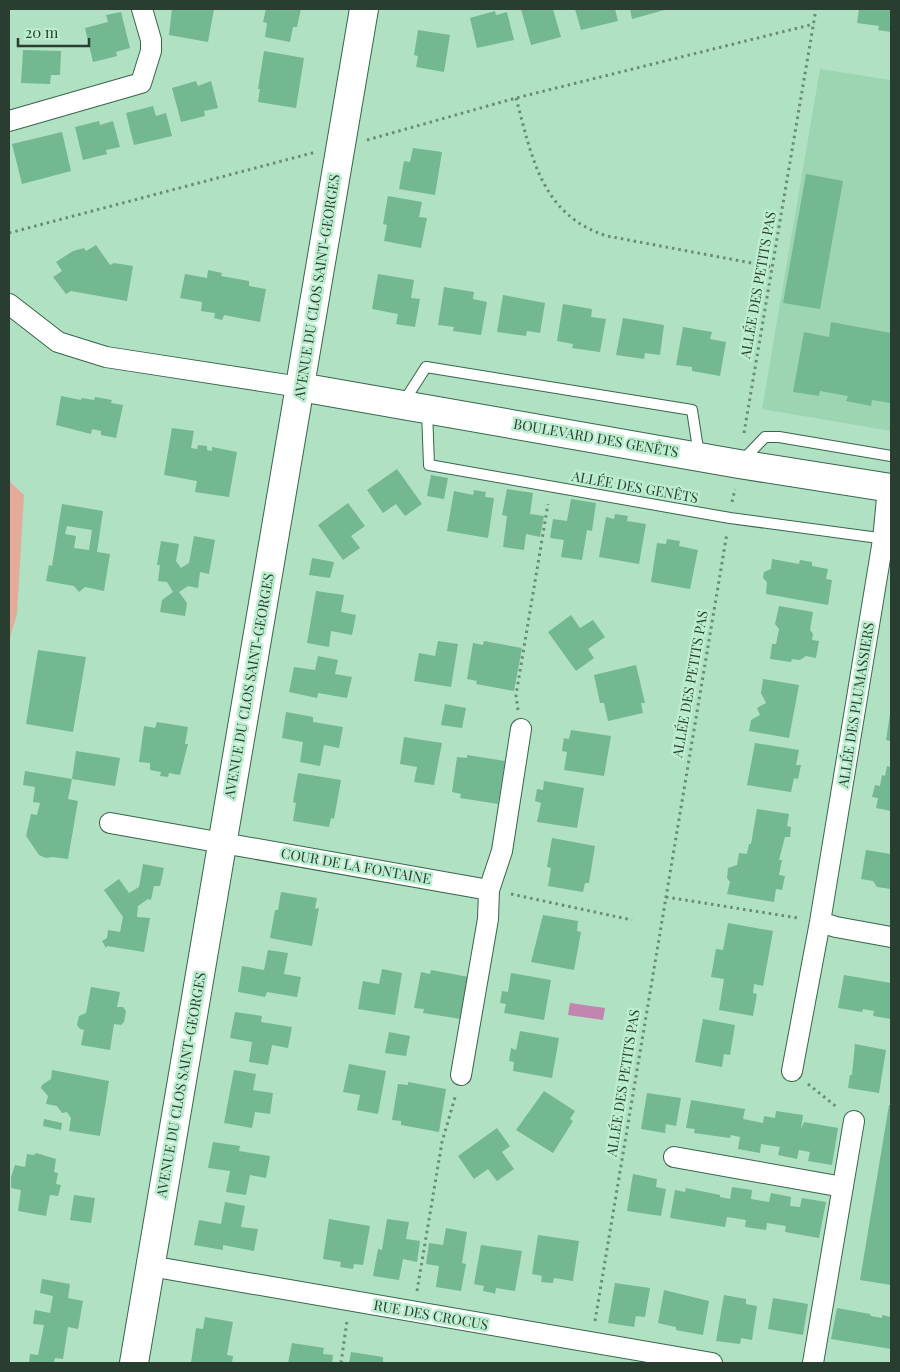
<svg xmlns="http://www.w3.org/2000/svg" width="900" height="1372" viewBox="0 0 900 1372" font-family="'Playfair Display',serif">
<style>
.built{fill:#9dd5b3}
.green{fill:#e3ab9a}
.water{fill:#c185b0}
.building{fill:#73b890;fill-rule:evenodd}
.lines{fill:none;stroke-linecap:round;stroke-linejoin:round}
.lane-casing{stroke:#38664c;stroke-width:12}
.street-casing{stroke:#38664c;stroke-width:22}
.secondary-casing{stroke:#38664c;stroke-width:30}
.path{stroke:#6a8c77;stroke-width:3;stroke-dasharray:2.5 4;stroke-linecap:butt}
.lane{stroke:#fff;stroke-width:10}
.street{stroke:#fff;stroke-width:20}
.secondary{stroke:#fff;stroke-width:28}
.labels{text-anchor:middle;stroke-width:5;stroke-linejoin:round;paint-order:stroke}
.street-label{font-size:14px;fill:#293d31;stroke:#bceecf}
</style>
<rect width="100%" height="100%" fill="#afe1c2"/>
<path class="built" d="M820,69L891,80V431L762,409Z"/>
<path class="green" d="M9,481L24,495L17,614L9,641Z"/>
<path class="water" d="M570,1003L605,1008L603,1020L568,1015Z"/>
<path class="building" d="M172,9H214L208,42L169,35Z
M266,9H301L297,27H293L290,42L265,37L267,23L263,22Z
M521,9H553L561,37L531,45Z
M575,9H615L618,21L581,30Z
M630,9H668L632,19Z
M859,9H891V32L878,30L879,26L857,23Z
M495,11L496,15L507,12L514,40L477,48L470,18Z
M121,12L130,48L116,52L117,56L93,62L85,28L108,22L106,15Z
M418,30L450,35L444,72L416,67L418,56L414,55Z
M23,50L61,51L60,75H51L50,84L21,83Z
M264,51L304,58L296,108L258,102L260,89H258Z
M196,81L198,86L211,81L218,108L204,111L205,116L181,122L172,88Z
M153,106L156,116L166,113L172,136L134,145L126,113Z
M99,121L100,125L113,121L120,147L106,150L107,154L83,160L75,127Z
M62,132L71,171L22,184L12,144Z
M413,148L442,152L435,195L399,189L404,161L410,162Z
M806,174L843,181L820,309L783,303Z
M388,196L422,202L419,217L427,218L421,248L384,241L387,225L383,224Z
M96,245L110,265L114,263L133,266L127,301L71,291L66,294L53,277L62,271L56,262L73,251L84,248L86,251Z
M208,270L222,273L221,276L249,281V286L266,289L260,322L224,315L222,320L214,318L215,313L201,311L202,302L180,298L185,274L207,278Z
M378,274L414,280L411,298L420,299L415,327L396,324L398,314L372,309Z
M444,287L474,292L473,299L487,302L481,335L453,331L454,327L438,325Z
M503,295L545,303L540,333L527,331L526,336L497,332Z
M563,304L592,309L591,317L606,319L600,352L572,348L573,344L557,341Z
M623,318L664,325L660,355L645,353L644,359L616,355Z
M831,322L891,333V403L872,400L871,406L846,401L848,396L820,391L819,396L793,392L804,332L829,337Z
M683,327L712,332L710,339L726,342L720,376L692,371V367L676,365Z
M61,396L81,400L82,398L94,400L95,397L112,400L111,403L123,405L116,438L101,435V431L92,429L91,434L56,425Z
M172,428L194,431L191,448L197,449L198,445L207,446V450L212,451V447L237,452L229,497L195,492L197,481L164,475Z
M397,469L422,504L405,516L396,504L383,513L367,490Z
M431,475L448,478L444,499L427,496Z
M507,489L533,493L530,514L544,516L540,537L526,534L524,550L503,547L507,516L502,515Z
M474,490L486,492L485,497L494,498L488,538L447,531L454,491L473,495Z
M571,499L596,503L592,531L587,530L582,560L561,557L564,540L550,538L553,519L567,521Z
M348,503L365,526L351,536L360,548L343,560L318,525Z
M62,504L103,511L97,552L110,554L104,591L85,587L79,592L74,586L46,581L49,565L52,566ZM67,526L92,530L89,550L74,548L76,536L65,534Z
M615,514L628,516L627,521L646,524L639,564L599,557L606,517L614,519Z
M194,536L215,540L209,574L200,572L198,588L188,586L179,592L187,603L185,616L160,612L162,600L173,592L167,582L158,581L160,565H157L161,541L179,544L176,561L181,568L189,563Z
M667,539L680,541L679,546L698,550L690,589L651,582L657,543L666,544Z
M312,558L334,562L330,578L309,575Z
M772,559L799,564L800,560L812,562V566L828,569L826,579L832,580L828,605L766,594L767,582L763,578L764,572L771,569Z
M316,591L344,595L341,612L356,615L352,635L331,631L329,647L307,643Z
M779,606L813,612L810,630L813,634L812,640L819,641L816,658L806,656L800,660L792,659L791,662L770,659L772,644H776L779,629L775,624Z
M571,615L580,628L593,620L605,637L588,649L594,658L576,671L548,632Z
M438,641L458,644L451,687L414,681L419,653L435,656Z
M484,641L522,648L514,691L476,684L477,681L467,679L473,643L483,645Z
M38,650L86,657L73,732L26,724Z
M318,656L338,660L335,674L352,677L347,698L318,693L317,698L289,692L294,667L315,670Z
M636,665L645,703H641L643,713L608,721L604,703H600L594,675Z
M763,679L799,685L789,738L749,731L751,720L760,715L757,708L766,703L761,693Z
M445,704L466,708L462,728L441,725Z
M286,712L313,717V722L343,727L339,748L324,745L320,766L300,762L303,742L282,738Z
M890,714H891V741L886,740Z
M157,722L188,727L185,744H188L180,775L169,773L168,777L160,776L161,772L150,770V763L139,762L144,726L155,728Z
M571,730L611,736L604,776L564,770L567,752L562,751L564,738L569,739Z
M404,737L442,743L434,785L414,782L417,767L400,764Z
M755,743L799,750L796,765H801L798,779L794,778L791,792L747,785Z
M76,751L120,758L115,786L72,779Z
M467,755L505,761L498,804L460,798L461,794L452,792L457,757L467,758Z
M887,766L891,767V811L876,808L878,798L872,797L875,785L880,786L882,775L885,776Z
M25,771L72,779L68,799L78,801L68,859L53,857L46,858L39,855L26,836L31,814L37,815L40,803L33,802L35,787L23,785Z
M298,773L341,780L334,819L331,818L329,827L293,821L296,803L293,802Z
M544,781L584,788L577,828L537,822L541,803L535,801L537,789L543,790Z
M757,809L789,814L787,826L791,827L790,837H785L779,860H782L779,875L785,876L782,890L776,889L774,902L727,894L730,882L727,878L728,868L737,865L739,853L747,854L749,844H751Z
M552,838L595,846L589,883H585L583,892L548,886L551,868L547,867Z
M866,850L891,854V889L877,887L873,881L861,879Z
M143,864L164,868L160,886H154L151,900L148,899L138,906L137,917L150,918L144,952L107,946L106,948L102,941L107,938L108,930L120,932L123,917L104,890L119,879L129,893L139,887Z
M281,892L317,898L315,909L319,908L312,946L270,938L275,910H278Z
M543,915L578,921L577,931L581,932L574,970L531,962Z
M728,923L773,931L763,986L754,984L753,993L757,994L753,1016L719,1010L724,979L711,977L716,949L723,950Z
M268,950L288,953L284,974L301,977L297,997L267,992L265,997L238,992L242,966L264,970Z
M382,969L402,973L395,1015L358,1009L363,981L379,984Z
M431,970L469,977L461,1019L423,1013L424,1009L414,1008L421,972L430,974Z
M511,973L551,980L544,1020L504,1013L506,1004L500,1003L502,991L508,992Z
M844,975L891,983V1019L873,1016L874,1011L863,1009L862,1012L838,1008Z
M91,987L120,992L117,1007H123L126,1011L124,1022L121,1025L114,1024L110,1050L81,1045L84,1030L80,1029L77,1025L79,1016L86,1013Z
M235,1012L262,1016L261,1022L292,1027L288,1048L272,1045L268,1065L249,1062L252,1042L230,1038Z
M703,1019L735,1025L730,1055L724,1054L722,1067L695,1062Z
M520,1031L559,1038L552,1078L513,1071L514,1062L509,1061L511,1048L516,1050Z
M389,1032L410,1036L406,1056L385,1053Z
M855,1044L886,1050L879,1093L848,1088L850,1075H852Z
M349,1064L386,1071L378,1114L357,1110L360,1095L343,1092Z
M52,1070L109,1081L100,1136L69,1131L71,1118L67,1112L62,1113L57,1106L46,1104L48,1096L41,1088L42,1085L51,1079Z
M234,1070L256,1074L253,1090L273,1093L270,1114L255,1112L252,1128L224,1123Z
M408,1082L446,1089L439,1132L401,1125V1121L392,1120L398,1084L408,1085Z
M544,1091L575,1111L570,1119L573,1121L553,1153L516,1130Z
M647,1093L681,1098L676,1126L666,1124L665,1133L641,1129Z
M691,1100L745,1109L743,1119L763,1123L764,1116L775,1118L776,1111L803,1115L801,1129L804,1122L838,1128L832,1165L808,1161L810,1152L799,1150L797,1159L778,1155L780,1147L761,1144L760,1153L738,1149L740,1137L731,1135L730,1138L694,1133L695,1129L686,1128Z
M889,1105H891V1285L860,1280Z
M44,1119L62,1123L61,1130L43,1126Z
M497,1128L510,1146L502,1152L514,1169L497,1181L488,1169L474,1179L458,1156Z
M213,1142L240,1146L239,1151L270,1156L266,1178L250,1175L246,1195L226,1192L230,1171L208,1168Z
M36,1153L56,1159L54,1172L58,1173L56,1184L61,1185L58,1196L50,1195L46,1216L18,1211L21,1190L11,1188V1177L15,1165L25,1167L27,1154L34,1155Z
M633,1174L657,1179L656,1187L666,1189L661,1216L627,1211Z
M732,1187L752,1190L751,1199L769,1202L771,1193L791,1197L790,1206L800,1207L802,1198L826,1202L819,1238L785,1232L786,1226L767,1223L766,1230L745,1227L746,1220L727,1217L725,1227L670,1218L675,1190L685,1192L686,1188L720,1195V1197L730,1199Z
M74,1195L95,1198L91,1223L70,1220Z
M225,1202L245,1206L241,1227L258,1229L254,1251L223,1245V1250L194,1245L199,1220L221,1224Z
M329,1219L370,1226L363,1265L354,1264L353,1269L340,1267L341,1262L323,1259Z
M387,1219L409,1222L406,1239L420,1241L417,1262L403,1259L399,1280L373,1276L378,1249L382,1250Z
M446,1228L467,1232L462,1263L466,1264L461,1291L436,1287L439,1266L426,1264L429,1243L443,1245Z
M538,1235L579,1241L573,1281L554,1278L553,1283L541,1282L542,1276L532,1274Z
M481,1245L522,1251L515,1291L496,1288L495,1294L493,1293L483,1291L484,1286L474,1284Z
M42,1279L70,1284L68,1298L83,1301L78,1329L68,1327L63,1359L55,1358L54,1363H29L30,1354L38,1355L44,1325L33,1324L35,1310L50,1313L53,1296L40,1293Z
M615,1283L650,1288L645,1317L636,1316L634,1327L608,1323Z
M664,1290L709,1301L703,1335L676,1330V1327L658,1323Z
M724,1295L746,1299V1304L757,1306L752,1340L741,1338L740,1344L716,1341Z
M773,1298L808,1304L803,1335L768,1329Z
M837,1308L870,1314L871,1316L882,1318V1315L891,1317V1349L831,1339Z
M205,1317L233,1322L227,1355L233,1356L232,1363H191L196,1328L203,1329Z
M292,1343L324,1348L323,1354L333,1355L332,1363H288Z
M351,1352L383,1357V1363H349Z"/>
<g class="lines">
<defs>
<path id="lane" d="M403,403L426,367L692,410L699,455
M427,410L429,465L730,518L886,539
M742,461L765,437H779L891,456"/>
<path id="street" d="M9,121L141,83L151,51V40L142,9
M9,304L58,342L106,357L300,387
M110,823L489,890
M820,922L836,927L891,937
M792,1071L820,922L883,540L888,488
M461,1075L488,919L489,890L502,851L521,729
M674,1157L843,1187
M150,1266L712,1363
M813,1363L854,1121"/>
<path id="secondary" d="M300,387L739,464L891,488
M134,1363L364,9"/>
</defs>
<use href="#lane" class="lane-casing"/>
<use href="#street" class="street-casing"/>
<use href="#secondary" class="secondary-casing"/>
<path class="path" d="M516,98C532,157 541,215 607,236L773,267
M367,140L516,98L814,24
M9,233L316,152
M744,433L816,9
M732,502L735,489
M518,710L516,695L548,504
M511,894L632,920
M666,897L798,918
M808,1084L838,1108
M417,1291L442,1142L456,1094
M595,1321L727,533
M341,1363L347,1321"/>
<use href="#lane" class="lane"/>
<use href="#street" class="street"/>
<use href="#secondary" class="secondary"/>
</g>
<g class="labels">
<g class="street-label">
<text transform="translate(758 285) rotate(-80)" y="5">ALLÉE DES PETITS PAS</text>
<text transform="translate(317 287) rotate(-81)" y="5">AVENUE DU CLOS SAINT-GEORGES</text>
<text transform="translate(596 438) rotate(10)" y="5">BOULEVARD DES GENÊTS</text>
<text transform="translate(635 487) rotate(10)" y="5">ALLÉE DES GENÊTS</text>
<text transform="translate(690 684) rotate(-80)" y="5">ALLÉE DES PETITS PAS</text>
<text transform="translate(249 686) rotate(-80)" y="5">AVENUE DU CLOS SAINT-GEORGES</text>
<text transform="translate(856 705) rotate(-81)" y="5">ALLÉE DES PLUMASSIERS</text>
<text transform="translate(356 866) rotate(10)" y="5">COUR DE LA FONTAINE</text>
<text transform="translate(623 1083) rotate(-81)" y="5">ALLÉE DES PETITS PAS</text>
<text transform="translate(181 1085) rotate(-80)" y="5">AVENUE DU CLOS SAINT-GEORGES</text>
<text transform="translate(431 1315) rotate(10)" y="5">RUE DES CROCUS</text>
</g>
</g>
<rect width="900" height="1372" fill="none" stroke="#293d31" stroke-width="20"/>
<path d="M18 38v8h71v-8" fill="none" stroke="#293d31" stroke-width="2.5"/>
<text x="25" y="38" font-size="15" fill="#293d31" stroke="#bceecf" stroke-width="4" paint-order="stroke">20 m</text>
</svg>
